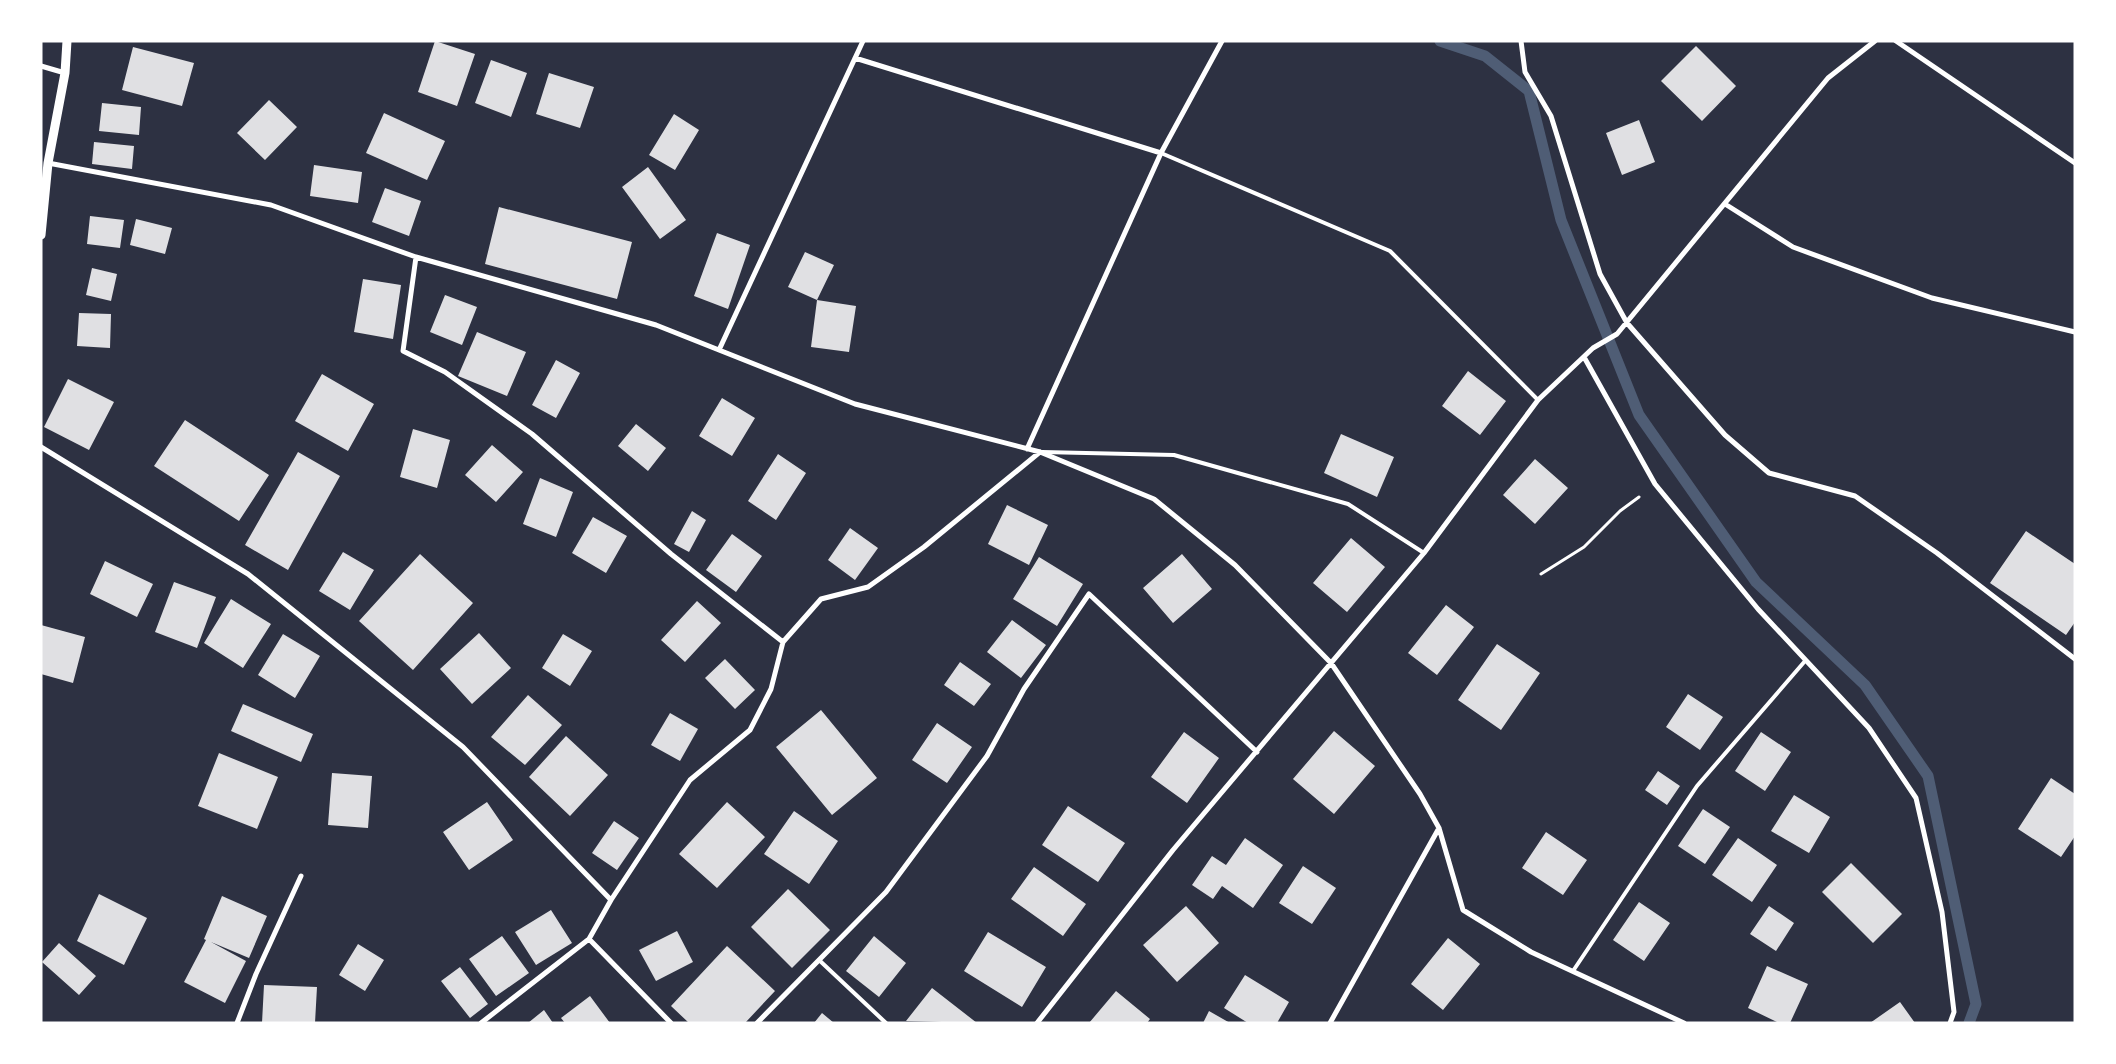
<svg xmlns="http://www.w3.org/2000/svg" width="2116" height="1064" viewBox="0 0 2116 1064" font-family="Rubik,sans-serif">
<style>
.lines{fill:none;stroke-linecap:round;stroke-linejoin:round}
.stream{stroke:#4f5d75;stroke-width:11}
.building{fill:#e0e0e3}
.path{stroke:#fff;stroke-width:3}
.service{stroke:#fff;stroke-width:4}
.minor{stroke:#fff;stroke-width:5}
.tertiary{stroke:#fff;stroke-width:9}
</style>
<rect width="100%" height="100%" fill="#2d3142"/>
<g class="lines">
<path class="stream" d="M1440,41L1485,56L1529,91L1561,220L1639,415L1756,582L1865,685L1928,776L1976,1004L1969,1023"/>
</g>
<path class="building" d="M435,41L475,54L457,106L418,92Z
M1696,46L1736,86L1702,121L1661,81Z
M133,47L194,63L182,106L122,90Z
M491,60L527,73L511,117L475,103Z
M549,73L594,87L580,128L536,114Z
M269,100L297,127L265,160L237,133Z
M102,103L141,107L139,135L99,131Z
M384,113L445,141L427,180L366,153Z
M674,114L699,130L675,170L649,155Z
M1639,120L1655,162L1622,175L1606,133Z
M94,142L134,146L132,169L92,164Z
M314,165L362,172L358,203L310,196Z
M648,167L686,220L660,239L622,187Z
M385,188L421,201L409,236L372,222Z
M499,207L632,242L617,299L485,264Z
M90,216L124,220L120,248L87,244Z
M136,219L172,228L165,254L130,245Z
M717,233L750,245L728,309L694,296Z
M805,252L834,265L817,300L788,287Z
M92,268L117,274L111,301L86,295Z
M363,279L401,285L393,339L354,332Z
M445,295L477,307L462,345L430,332Z
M817,300L856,306L849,352L811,347Z
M79,313L111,314L110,348L77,346Z
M477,332L526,352L507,396L458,376Z
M556,360L580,373L556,418L532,405Z
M1468,371L1506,401L1480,435L1442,406Z
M322,374L374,404L348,451L295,421Z
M68,379L114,402L89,450L44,427Z
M722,398L755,418L732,456L699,436Z
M185,420L269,475L239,521L154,466Z
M636,424L666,448L648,471L618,446Z
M413,429L450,440L437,488L400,477Z
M1341,434L1394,457L1377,497L1324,473Z
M492,445L523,472L496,502L465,475Z
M298,452L340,476L288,570L245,545Z
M778,454L806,473L776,520L748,501Z
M1535,459L1568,488L1535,524L1503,495Z
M540,478L573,492L556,537L523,524Z
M1007,505L1048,525L1029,565L988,544Z
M692,511L706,520L689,552L674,544Z
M593,517L627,536L606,573L572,553Z
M850,528L878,548L855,580L828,560Z
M2026,531L2075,564V622L2066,635L1990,583Z
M732,534L762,556L736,592L706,570Z
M1351,538L1385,567L1347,612L1313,583Z
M343,552L374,570L350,610L319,591Z
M420,554L473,603L413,670L359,621Z
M1182,554L1212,589L1173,623L1143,588Z
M1039,557L1083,584L1057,626L1013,599Z
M105,561L153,584L137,617L90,594Z
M174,582L216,597L197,648L155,632Z
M231,599L271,624L243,668L204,643Z
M697,601L721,623L685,662L661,640Z
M1446,605L1474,627L1437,675L1408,653Z
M1012,620L1046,645L1021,678L987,652Z
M41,625L85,637L73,683L41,674Z
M479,633L511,668L472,704L440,669Z
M283,634L320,656L295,698L258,675Z
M563,634L592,651L570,686L542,668Z
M1497,644L1540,673L1501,730L1458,700Z
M725,659L755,690L735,709L705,678Z
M960,662L991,684L974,706L944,685Z
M1688,694L1723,717L1700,750L1666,727Z
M528,695L562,725L525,765L491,737Z
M243,704L313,734L301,762L231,731Z
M821,710L877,778L832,815L776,747Z
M670,713L698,729L680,761L651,745Z
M937,723L972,747L947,783L912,760Z
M1334,731L1375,766L1334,814L1293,779Z
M1184,732L1219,758L1187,803L1151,777Z
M1761,732L1791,752L1765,791L1735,771Z
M566,736L608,775L570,816L529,777Z
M219,753L278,777L257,829L198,806Z
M1658,771L1680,786L1667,805L1645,790Z
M332,773L372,776L368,828L328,825Z
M2051,778L2075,794V836L2061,857L2018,829Z
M1794,795L1830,817L1809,853L1771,831Z
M487,802L513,840L469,870L443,832Z
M727,802L765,837L717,888L679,854Z
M1068,806L1125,843L1098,882L1042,845Z
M1703,809L1730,827L1705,864L1678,846Z
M794,811L838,841L809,884L764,854Z
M614,821L639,838L617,870L592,853Z
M1546,832L1587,860L1563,895L1522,868Z
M1245,838L1283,865L1253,908L1222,886L1213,899L1192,885L1212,856L1226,865Z
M1738,838L1777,865L1752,902L1712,875Z
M1851,863L1902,914L1873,943L1822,892Z
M1303,866L1336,888L1312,924L1279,903Z
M1034,867L1086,904L1063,936L1011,899Z
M788,889L830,930L792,968L751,927Z
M99,894L147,918L124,965L77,941Z
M222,896L267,916L249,958L211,942L246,961L225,1003L184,982L206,940L204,939Z
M1639,902L1670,923L1644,961L1613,940Z
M1186,906L1219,943L1177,982L1143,945Z
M1769,906L1794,923L1776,951L1750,934Z
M551,910L572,943L536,965L515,932Z
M677,931L693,962L656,981L639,950Z
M988,932L1046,967L1022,1007L964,971Z
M502,936L529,973L496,996L469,959Z
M874,936L906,963L879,997L846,971Z
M1448,938L1480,964L1443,1010L1411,984Z
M59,943L96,976L79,995L42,962Z
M358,944L384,960L365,991L339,975Z
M727,946L775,991L745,1023H689L671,1006Z
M1767,966L1808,984L1790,1023H1779L1748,1008Z
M460,967L488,1004L470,1018L441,981Z
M1245,975L1289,1002L1277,1023H1248L1224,1008Z
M264,985L317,987L315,1023H262Z
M932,988L977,1023L906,1021Z
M1116,991L1150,1019L1147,1023H1089Z
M590,996L610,1023H565L561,1018Z
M1900,1002L1915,1023H1870Z
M544,1010L553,1023H528Z
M1209,1011L1230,1023H1203Z
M822,1013L834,1023H814Z"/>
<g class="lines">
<path class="path" d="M1541,574L1584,547L1620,511L1639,497"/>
<path class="service" d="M1161,153L1390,251L1538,400
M1042,452L1174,455L1348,504L1424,553
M819,960L886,1023
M1573,971L1697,786L1805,661"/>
<path class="minor" d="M1521,41L1525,72L1551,116L1600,274L1627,323L1725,435L1769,473L1855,496L1937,553L2075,659
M1896,41L2075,163
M855,58L1161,153
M41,66L65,73
M48,163L271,205L416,257L656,325L855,404L1040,452L1154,499L1235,565L1331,663L1420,794L1439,828L1463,910L1531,952L1684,1023
M1725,204L1793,247L1932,298L2075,332
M416,257L403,351L445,372L532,434L671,554L783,642
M719,350L863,41
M1584,357L1655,484L1758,609L1869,728L1916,798L1942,912L1954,1012L1950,1023
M41,447L248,574L463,747L611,900
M1027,449L1161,153L1222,41
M589,939L671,1023
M237,1023L256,974L301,876
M481,1023L589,939L611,900L690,780L750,730L771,689L783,642L821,599L868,587L924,547L1040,452
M757,1023L886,892L987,756L1024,689L1089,594L1257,752
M1037,1023L1173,850L1424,553L1538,400L1593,348L1617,334L1828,78L1875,41
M1330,1023L1439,828"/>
<path class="tertiary" d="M41,235L48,163L65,73L67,41"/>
</g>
<rect width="2116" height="1064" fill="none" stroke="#ffffff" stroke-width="85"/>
</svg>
